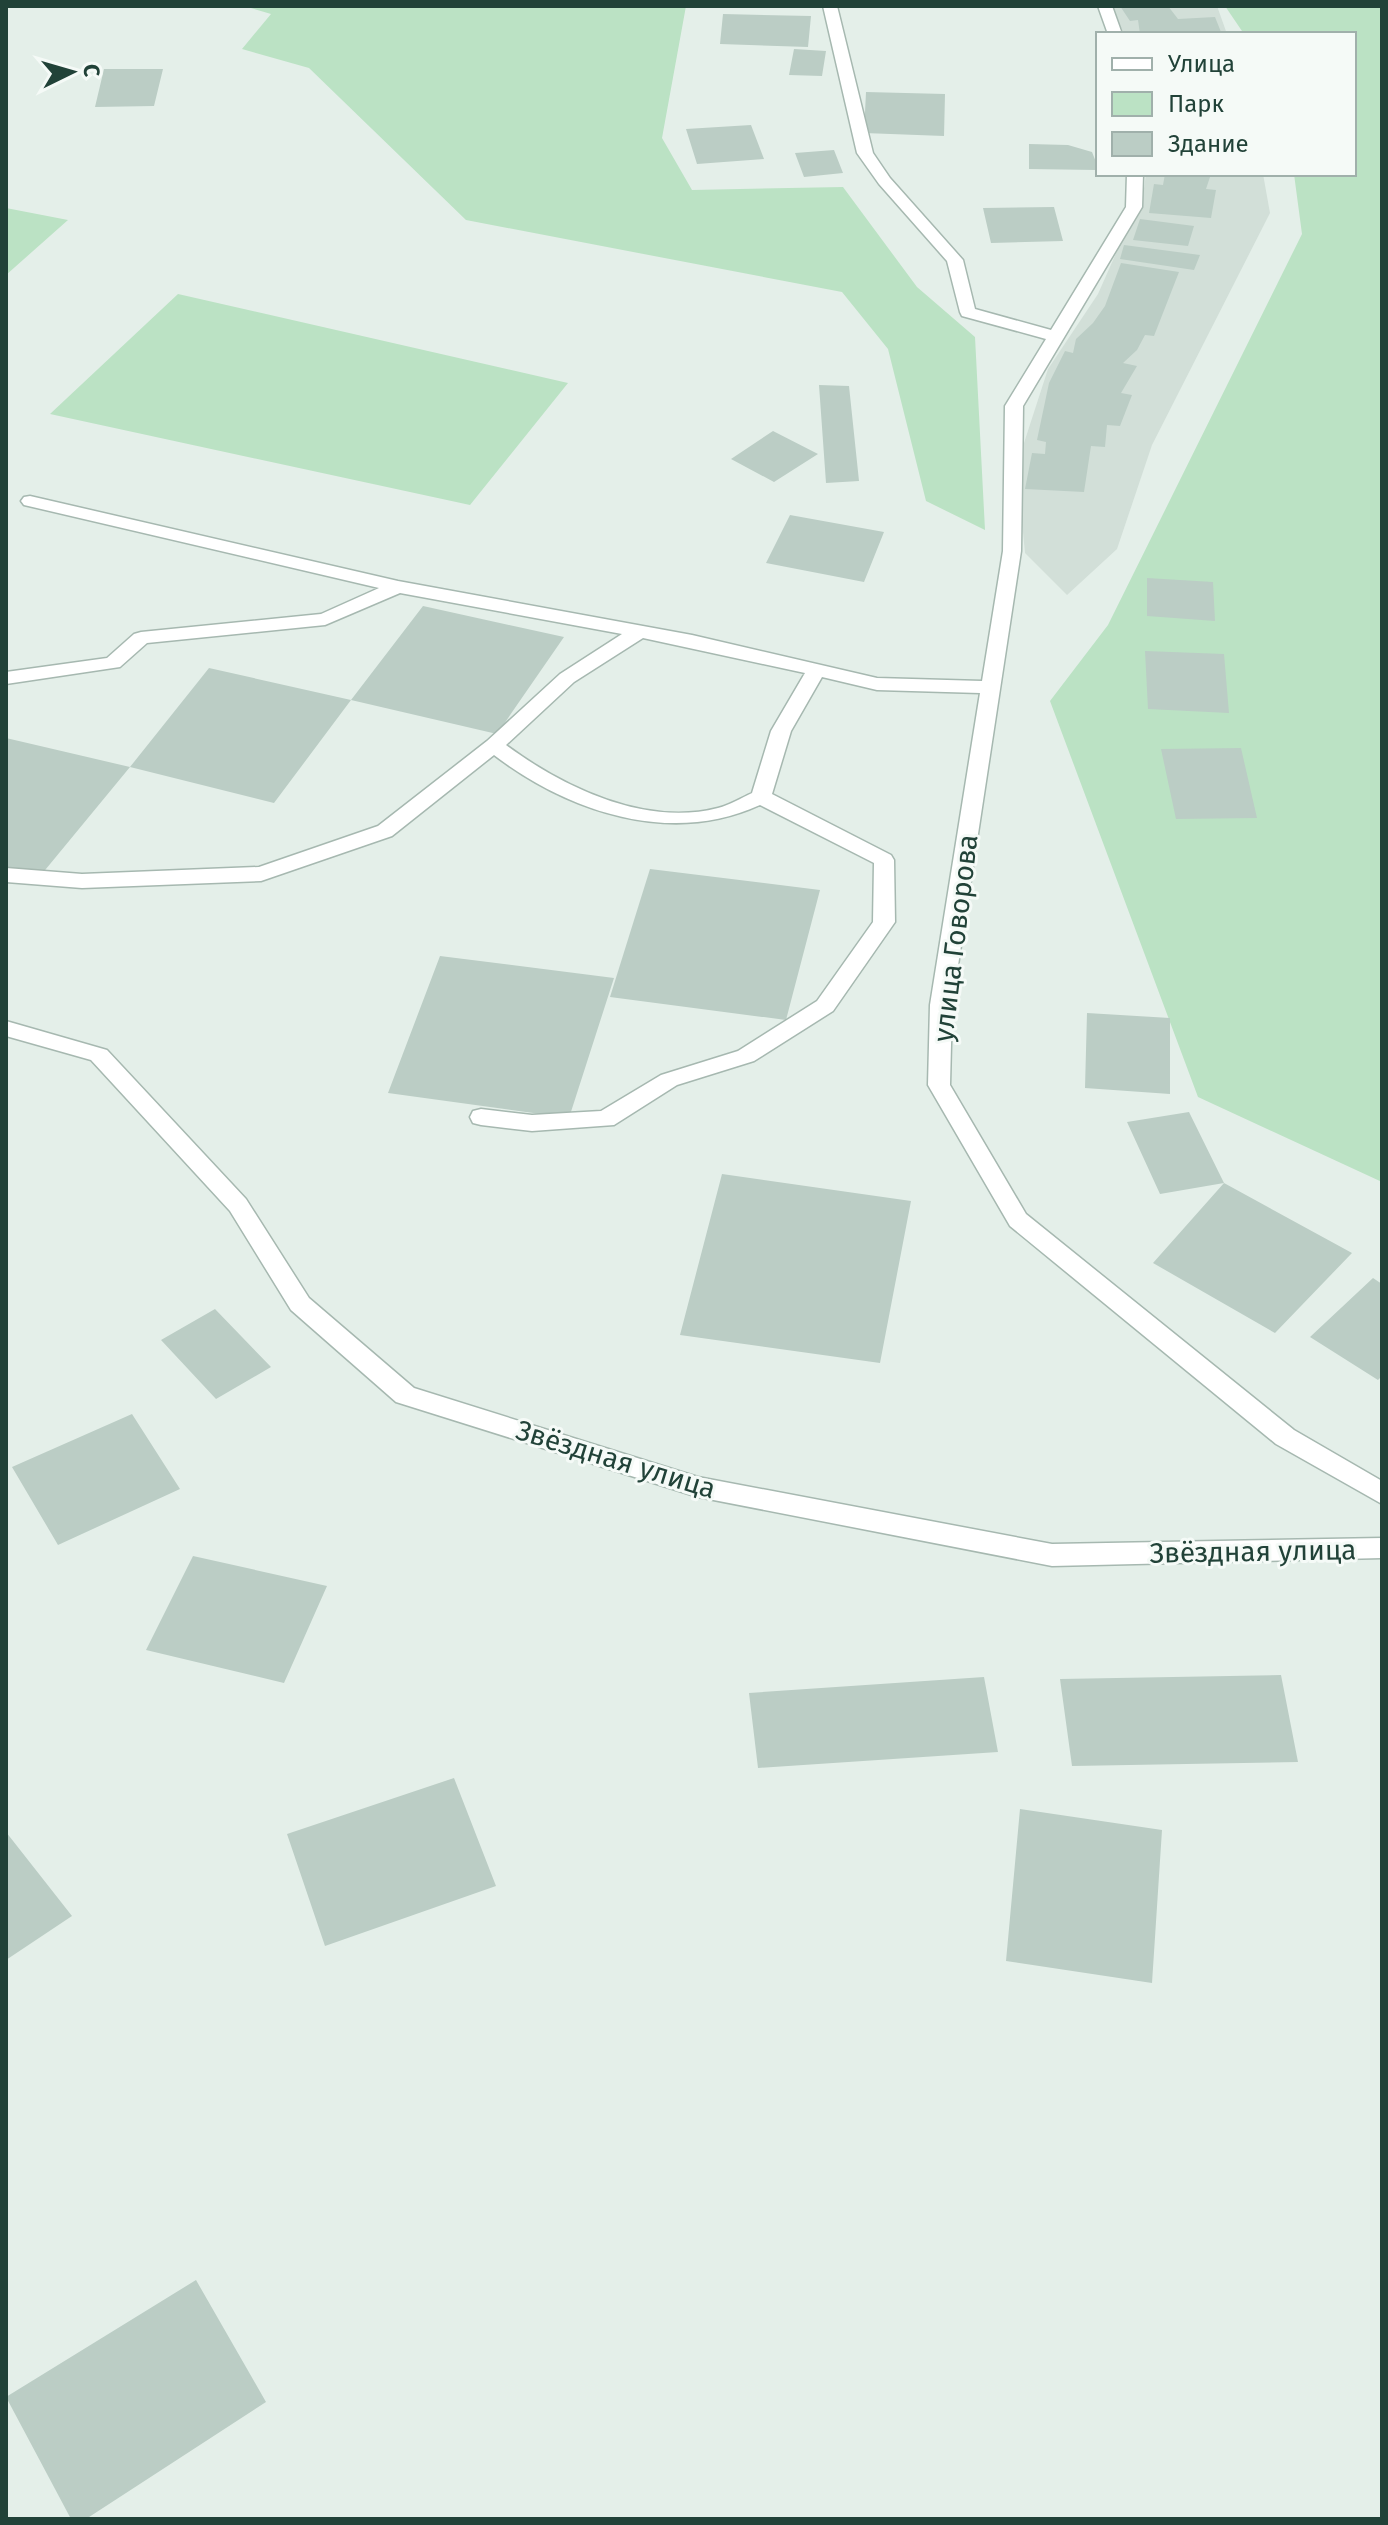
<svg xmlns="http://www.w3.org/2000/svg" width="1388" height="2525" viewBox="0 0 1388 2525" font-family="'Fira Sans',sans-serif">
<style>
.built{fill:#d2dfd8}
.green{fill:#bbe2c4}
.building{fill:#bbcdc5}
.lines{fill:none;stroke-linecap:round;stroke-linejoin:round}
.minor-casing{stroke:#a6b8b0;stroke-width:3}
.minor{fill:#fff;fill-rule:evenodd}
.labels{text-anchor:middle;stroke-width:6;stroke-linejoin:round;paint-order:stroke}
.street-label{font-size:28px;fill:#214238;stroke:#f5faf7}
</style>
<rect width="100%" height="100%" fill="#e4efe9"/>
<path class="built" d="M1111,6H1217L1227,34H1124Z
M1146,174H1263L1270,213L1152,445L1117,549L1067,595L1025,553L1020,501L1024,443L1048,369L1098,294L1121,242L1141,211Z"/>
<path class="green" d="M244,6H686L662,138L692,190L843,187L917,287L975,337L985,530L926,501L888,349L842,292L466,220L309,68L242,49L271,14Z
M1225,6H1382V1182L1198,1097L1050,701L1108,625L1302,234L1294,174H1354V34H1244Z
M6,208L68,220L6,275Z
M178,294L568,383L470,505L50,414Z"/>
<path class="building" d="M1120,6H1168L1178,19L1215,17L1221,32L1140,34L1138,20L1130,21Z
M723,14L811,16L808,47L720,44Z
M794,49L826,51L822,76L789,75Z
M104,69H163L154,106L95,107Z
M866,92L945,94L944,136L864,133Z
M751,125L764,159L697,164L686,129Z
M1029,144L1068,145L1092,152L1098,167L1096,170L1029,169Z
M834,150L843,173L804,177L795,153Z
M1165,174H1211L1206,189L1216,190L1211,218L1149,213L1154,184L1163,185Z
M1054,207L1063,241L991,243L983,208Z
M1140,219L1194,226L1188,246L1133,240Z
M1124,245L1200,255L1194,270L1120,259Z
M1121,263L1179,272L1154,336L1145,335L1137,350L1123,363L1137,366L1121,393L1132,395L1120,426L1107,425L1105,447L1091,446L1084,492L1025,489L1032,453L1045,454L1046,442L1037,440L1049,383L1065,351L1073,353L1076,339L1093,323L1105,306Z
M819,385L849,386L859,481L826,483Z
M773,431L818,454L774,482L731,459Z
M790,515L884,532L864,582L766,563Z
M1147,578L1213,582L1215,621L1147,616Z
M423,606L564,637L497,734L351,700Z
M1145,651L1224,654L1229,713L1148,709Z
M209,668L351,700L274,803L130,767Z
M6,738L130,767L41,875L6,867Z
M1241,748L1257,818L1176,819L1161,749Z
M650,869L820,890L786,1020L610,997Z
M440,956L614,978L569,1118L388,1093Z
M1087,1013L1170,1018V1094L1085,1088Z
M1189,1112L1224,1183L1160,1194L1127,1122Z
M722,1174L911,1201L880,1363L680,1335Z
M1224,1183L1352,1253L1275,1333L1153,1263Z
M1373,1278L1382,1284V1376L1378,1380L1310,1337Z
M215,1309L271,1367L216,1399L161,1340Z
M132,1414L180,1489L58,1545L12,1467Z
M193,1556L327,1586L284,1683L146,1650Z
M1281,1675L1298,1762L1072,1766L1060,1679Z
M984,1677L998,1752L758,1768L749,1693Z
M454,1778L496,1886L325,1946L287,1834Z
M1020,1809L1162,1830L1152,1983L1006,1961Z
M6,1832L72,1916L6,1960Z
M196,2280L266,2402L86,2519H71L6,2397Z"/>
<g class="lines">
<defs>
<path id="minor" d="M823,6H837L873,153L890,178L963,260L975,309L1051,330L1126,207L1127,174H1143L1142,207L1023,406L1021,551L952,1005L950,1085L1026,1214L1294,1430L1382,1481V1504L1276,1444L1010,1226L928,1085L930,1005L980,693L877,690L822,677L791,731L772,794L891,855L894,860L895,922L833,1011L754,1061L677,1085L614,1125L532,1131L481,1125L473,1123L470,1117L473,1111L481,1109L532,1115L601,1111L661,1075L738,1051L817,1001L873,922L874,863L760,805C671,846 569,812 494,755L392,836L261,881L82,888L6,882V868L82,874L259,867L378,826L487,741L560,674L622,634L400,593L325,625L147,643L120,667L6,684V672L107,658L134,634L141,632L321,614L379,588L24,505L21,501L24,497L30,496L398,581L692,635L877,678L982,681L1003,551L1005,406L1046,339L962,316L960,312L947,261L879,184L857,153ZM643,638L805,673L771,731L752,793C741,798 730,805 718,808C645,827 563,787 506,745L574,682Z
M1098,6H1112L1122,34H1108Z
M6,1021L107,1050L246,1199L309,1298L414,1388L698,1477L1052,1544L1382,1538V1558L1052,1566L698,1497L396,1402L291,1310L230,1211L91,1060L6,1036Z"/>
</defs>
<use href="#minor" class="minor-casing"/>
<use href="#minor" class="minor"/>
</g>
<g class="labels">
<g class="street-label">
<text transform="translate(955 938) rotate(-83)" y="10">улица Говорова</text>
<text transform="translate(616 1459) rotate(17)" y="10">Звёздная улица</text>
<text transform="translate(1253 1551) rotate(-1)" y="10">Звёздная улица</text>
</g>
</g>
<rect width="1388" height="2525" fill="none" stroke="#214238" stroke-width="16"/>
<rect x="1096" y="32" width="260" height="144" fill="#f5faf7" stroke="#a0b0ab" stroke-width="2"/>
<rect x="1112" y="58" width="40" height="12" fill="#ffffff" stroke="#a0b0ab" stroke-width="2"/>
<text x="1168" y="72" font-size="24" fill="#214238">Улица</text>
<rect x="1112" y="92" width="40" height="24" fill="#bbe2c4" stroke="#a0b0ab" stroke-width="2"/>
<text x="1168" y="112" font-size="24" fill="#214238">Парк</text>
<rect x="1112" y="132" width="40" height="24" fill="#bbcdc5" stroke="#a0b0ab" stroke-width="2"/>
<text x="1168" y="152" font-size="24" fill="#214238">Здание</text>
<g transform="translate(72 72) rotate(85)" stroke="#f5faf7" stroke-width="6" paint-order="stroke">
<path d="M0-6L14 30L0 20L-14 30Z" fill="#214238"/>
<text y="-12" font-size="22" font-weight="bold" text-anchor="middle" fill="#214238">С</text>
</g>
</svg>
